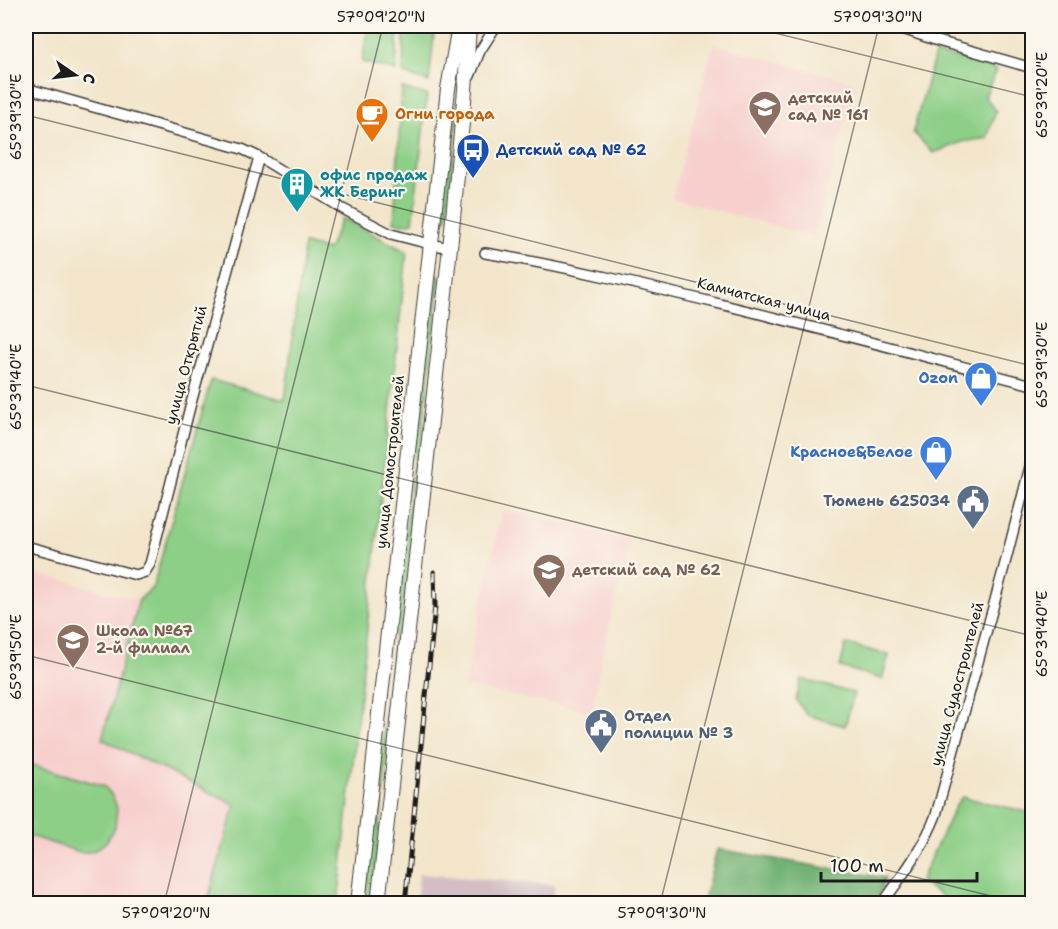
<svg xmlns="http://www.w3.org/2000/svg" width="1058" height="929" viewBox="0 0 1058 929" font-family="'Shantell Sans',sans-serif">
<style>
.built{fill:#f7d0ce}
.industrial{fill:#d2bec4}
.green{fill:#8dcf87;stroke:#547652;stroke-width:1.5}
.forest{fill:#72b274;stroke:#476748;stroke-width:1.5}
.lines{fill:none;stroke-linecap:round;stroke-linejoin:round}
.street-casing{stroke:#3c3a36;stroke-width:12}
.secondary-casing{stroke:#3c3a36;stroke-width:16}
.street{stroke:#fff;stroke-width:9}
.secondary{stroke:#fff;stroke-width:14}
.rail-casing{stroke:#1c1c1c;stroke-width:5}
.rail{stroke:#fbf7ec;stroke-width:3;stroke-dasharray:9;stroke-linecap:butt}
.ticks{fill:none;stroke:#1c1c1c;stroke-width:1.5;stroke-opacity:0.45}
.labels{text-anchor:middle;stroke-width:4.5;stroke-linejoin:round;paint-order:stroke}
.education-label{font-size:15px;font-weight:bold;fill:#785e54;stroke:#fbf7ec;text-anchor:start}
.food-label{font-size:15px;font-weight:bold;fill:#c56008;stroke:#fbf7ec;text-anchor:start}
.transit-label{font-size:15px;font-weight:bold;fill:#164399;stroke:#fbf7ec;text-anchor:start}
.culture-label{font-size:15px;font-weight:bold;fill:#0d838f;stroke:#fbf7ec;text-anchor:start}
.street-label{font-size:15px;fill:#1c1c1c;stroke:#fbf7ec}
.shop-label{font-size:15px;font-weight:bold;fill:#366cbe;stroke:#fbf7ec;text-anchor:end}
.service-label{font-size:15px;font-weight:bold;fill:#4e5e75;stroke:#fbf7ec;text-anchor:end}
.neatline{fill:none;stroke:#1c1c1c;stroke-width:2}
.ticks-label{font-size:15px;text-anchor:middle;fill:#1c1c1c}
</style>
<rect width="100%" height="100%" fill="#fbf7ec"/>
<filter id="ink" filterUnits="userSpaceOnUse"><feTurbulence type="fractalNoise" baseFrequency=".0167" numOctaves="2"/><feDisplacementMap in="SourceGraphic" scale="12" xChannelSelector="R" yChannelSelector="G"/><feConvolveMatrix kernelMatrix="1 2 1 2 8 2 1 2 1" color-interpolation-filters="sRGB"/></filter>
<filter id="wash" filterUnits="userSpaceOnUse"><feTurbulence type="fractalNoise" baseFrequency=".008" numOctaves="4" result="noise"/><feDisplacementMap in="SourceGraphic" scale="24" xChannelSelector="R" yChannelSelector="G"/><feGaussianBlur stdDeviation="1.35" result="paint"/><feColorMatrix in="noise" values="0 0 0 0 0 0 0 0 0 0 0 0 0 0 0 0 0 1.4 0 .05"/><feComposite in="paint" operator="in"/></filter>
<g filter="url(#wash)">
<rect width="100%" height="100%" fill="#f2e5ca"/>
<path class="built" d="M714,44L856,83L814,237L672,198Z
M502,510L630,540L601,658L592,712L464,686Z
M26,571L139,600L102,739L235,805L207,903H26Z"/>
<path class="industrial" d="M419,874L555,885L552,903H416Z"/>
<path class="green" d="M368,26H398L396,71L362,62Z
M404,26H435L429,82L403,74Z
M935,54L967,60L996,70L985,97L996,111L987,138L962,142L933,153L913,132Z
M402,88L427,95L413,222L403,224L394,222Z
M454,110H458L447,218L445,220H442L441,217L452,112Z
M342,218L407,252L338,903H207L235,805L102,739L139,600L153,587L211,380L285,400L304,244L328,250Z
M436,273L438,274L440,276L371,903L365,904L434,276Z
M846,644L889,655L882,679L840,667Z
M801,679L854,693L845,726L807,715L796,700Z
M26,763L104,786L113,797L117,808L115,827L106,842L95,850L83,853L26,835Z
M962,797L1032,813V903H952L920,881L956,805Z"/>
<path class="forest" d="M717,849L885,878L875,903L745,904L705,896Z"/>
</g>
<g filter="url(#ink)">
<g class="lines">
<defs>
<path id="street" d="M894,26L938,41L1032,68
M470,76L480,51L496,26
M26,88L242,149L259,157L343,209L391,234L430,244L450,248
M485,253C564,266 642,285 720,304C825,330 929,357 1032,385
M26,546L136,575L145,572L150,564L190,407L259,157
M882,904C902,876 924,847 936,815L1003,571L1032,459"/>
<path id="secondary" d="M358,904L448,89L459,26
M378,904L452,229L465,90L469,26"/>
</defs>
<use href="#street" class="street-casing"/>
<use href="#secondary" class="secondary-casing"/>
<use href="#street" class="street"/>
<use href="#secondary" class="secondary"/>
<defs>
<path id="rail" d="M405,904L435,606L434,572"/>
</defs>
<use href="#rail" class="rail-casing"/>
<use href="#rail" class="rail"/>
</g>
</g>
<path class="ticks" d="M747,26L1032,97M26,115L1032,366M26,385L1032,636M26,655L1023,904M164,904L383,26M660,904L879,26"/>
<defs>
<symbol id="school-pin" viewBox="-11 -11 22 30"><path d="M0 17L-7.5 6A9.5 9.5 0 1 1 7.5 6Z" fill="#8d6e63" stroke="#fbf7ec"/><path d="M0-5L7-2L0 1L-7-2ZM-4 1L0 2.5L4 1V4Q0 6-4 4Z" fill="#fff"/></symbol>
<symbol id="cafe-pin" viewBox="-11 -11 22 30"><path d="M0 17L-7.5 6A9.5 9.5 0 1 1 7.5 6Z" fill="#e8710a" stroke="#fbf7ec"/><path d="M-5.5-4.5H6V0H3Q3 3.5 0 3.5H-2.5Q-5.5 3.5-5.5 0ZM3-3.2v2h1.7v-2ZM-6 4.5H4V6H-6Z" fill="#fff"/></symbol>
<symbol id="bus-pin" viewBox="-11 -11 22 30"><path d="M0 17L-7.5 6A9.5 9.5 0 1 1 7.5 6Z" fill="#1a4fb4" stroke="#fbf7ec"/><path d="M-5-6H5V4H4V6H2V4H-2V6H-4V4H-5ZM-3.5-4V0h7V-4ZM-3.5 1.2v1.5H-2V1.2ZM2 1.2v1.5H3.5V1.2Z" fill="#fff"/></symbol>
<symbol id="building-pin" viewBox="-11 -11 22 30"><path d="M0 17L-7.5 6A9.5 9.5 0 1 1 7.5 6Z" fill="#0f9aa8" stroke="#fbf7ec"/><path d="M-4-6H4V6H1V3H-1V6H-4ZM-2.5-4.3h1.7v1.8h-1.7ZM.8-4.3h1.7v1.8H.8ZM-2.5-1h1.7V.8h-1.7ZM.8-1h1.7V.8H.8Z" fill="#fff"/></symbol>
<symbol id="shop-pin" viewBox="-11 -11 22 30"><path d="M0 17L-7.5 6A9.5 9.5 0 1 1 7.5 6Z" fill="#3f7fe0" stroke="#fbf7ec"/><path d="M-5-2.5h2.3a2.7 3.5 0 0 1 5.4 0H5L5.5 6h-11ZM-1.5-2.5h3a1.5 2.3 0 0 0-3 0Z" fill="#fff"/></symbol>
<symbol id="civic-pin" viewBox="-11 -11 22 30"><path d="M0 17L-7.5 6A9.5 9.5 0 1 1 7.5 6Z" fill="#5c6f8a" stroke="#fbf7ec"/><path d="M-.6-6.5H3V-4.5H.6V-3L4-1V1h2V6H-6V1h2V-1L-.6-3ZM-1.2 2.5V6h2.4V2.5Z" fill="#fff"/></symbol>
</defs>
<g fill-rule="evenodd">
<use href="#school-pin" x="746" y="88" width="38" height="52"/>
<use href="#cafe-pin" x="353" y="95" width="38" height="52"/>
<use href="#bus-pin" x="454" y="131" width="38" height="52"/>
<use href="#building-pin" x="278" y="165" width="38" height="52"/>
<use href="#shop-pin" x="962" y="359" width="38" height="52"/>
<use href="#shop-pin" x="917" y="433" width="38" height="52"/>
<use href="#civic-pin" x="954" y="482" width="38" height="52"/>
<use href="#school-pin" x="530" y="551" width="38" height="52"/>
<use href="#school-pin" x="54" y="621" width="38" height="52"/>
<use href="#civic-pin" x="582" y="706" width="38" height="52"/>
</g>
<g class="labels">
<g class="education-label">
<text x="788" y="103">детский<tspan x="788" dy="17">сад № 161</tspan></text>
<text x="572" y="575">детский сад № 62</text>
<text x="96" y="636">Школа №67<tspan x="96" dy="17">2-й филиал</tspan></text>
</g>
<g class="food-label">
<text x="395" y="119">Огни города</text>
</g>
<g class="transit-label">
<text x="496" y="155">Детский сад № 62</text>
</g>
<g class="culture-label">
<text x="320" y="180">офис продаж<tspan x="320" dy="17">ЖК Беринг</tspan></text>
</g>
<g class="street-label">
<text transform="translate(764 299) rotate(14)" y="5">Камчатская улица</text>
<text transform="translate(186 365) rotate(-75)" y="5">улица Открытий</text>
<text transform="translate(390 462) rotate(-84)" y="5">улица Домостроителей</text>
<text transform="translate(957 684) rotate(-75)" y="5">улица Судостроителей</text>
</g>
<g class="shop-label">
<text x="958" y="383">Ozon</text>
<text x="913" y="457">Красное&amp;Белое</text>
</g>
<g class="service-label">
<text x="950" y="506">Тюмень 625034</text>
<text x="624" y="721" text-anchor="start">Отдел<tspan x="624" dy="17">полиции № 3</tspan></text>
</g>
</g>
<rect width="1058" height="929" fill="none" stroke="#fbf7ec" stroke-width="66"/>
<g transform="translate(75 75) rotate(104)" stroke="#fbf7ec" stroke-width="4.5" paint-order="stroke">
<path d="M0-4.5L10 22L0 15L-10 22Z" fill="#1c1c1c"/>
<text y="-9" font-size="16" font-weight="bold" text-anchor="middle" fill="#1c1c1c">С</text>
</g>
<path d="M821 872v9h156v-9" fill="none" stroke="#1c1c1c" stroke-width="3"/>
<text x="830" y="872" font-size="18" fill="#1c1c1c" stroke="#fbf7ec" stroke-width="4.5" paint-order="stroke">100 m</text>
<rect x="33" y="33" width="992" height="863" class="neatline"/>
<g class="ticks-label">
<text x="381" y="22">57°09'20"N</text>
<text x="878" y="22">57°09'30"N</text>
<text transform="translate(1042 95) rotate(-90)" y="5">65°39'20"E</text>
<text transform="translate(16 117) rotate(-90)" y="5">65°39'30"E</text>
<text transform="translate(1042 365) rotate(-90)" y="5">65°39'30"E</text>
<text transform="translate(16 387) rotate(-90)" y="5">65°39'40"E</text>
<text transform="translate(1042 634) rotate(-90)" y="5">65°39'40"E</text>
<text transform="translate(16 657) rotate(-90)" y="5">65°39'50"E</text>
<text x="166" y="918">57°09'20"N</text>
<text x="662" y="918">57°09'30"N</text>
</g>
</svg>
